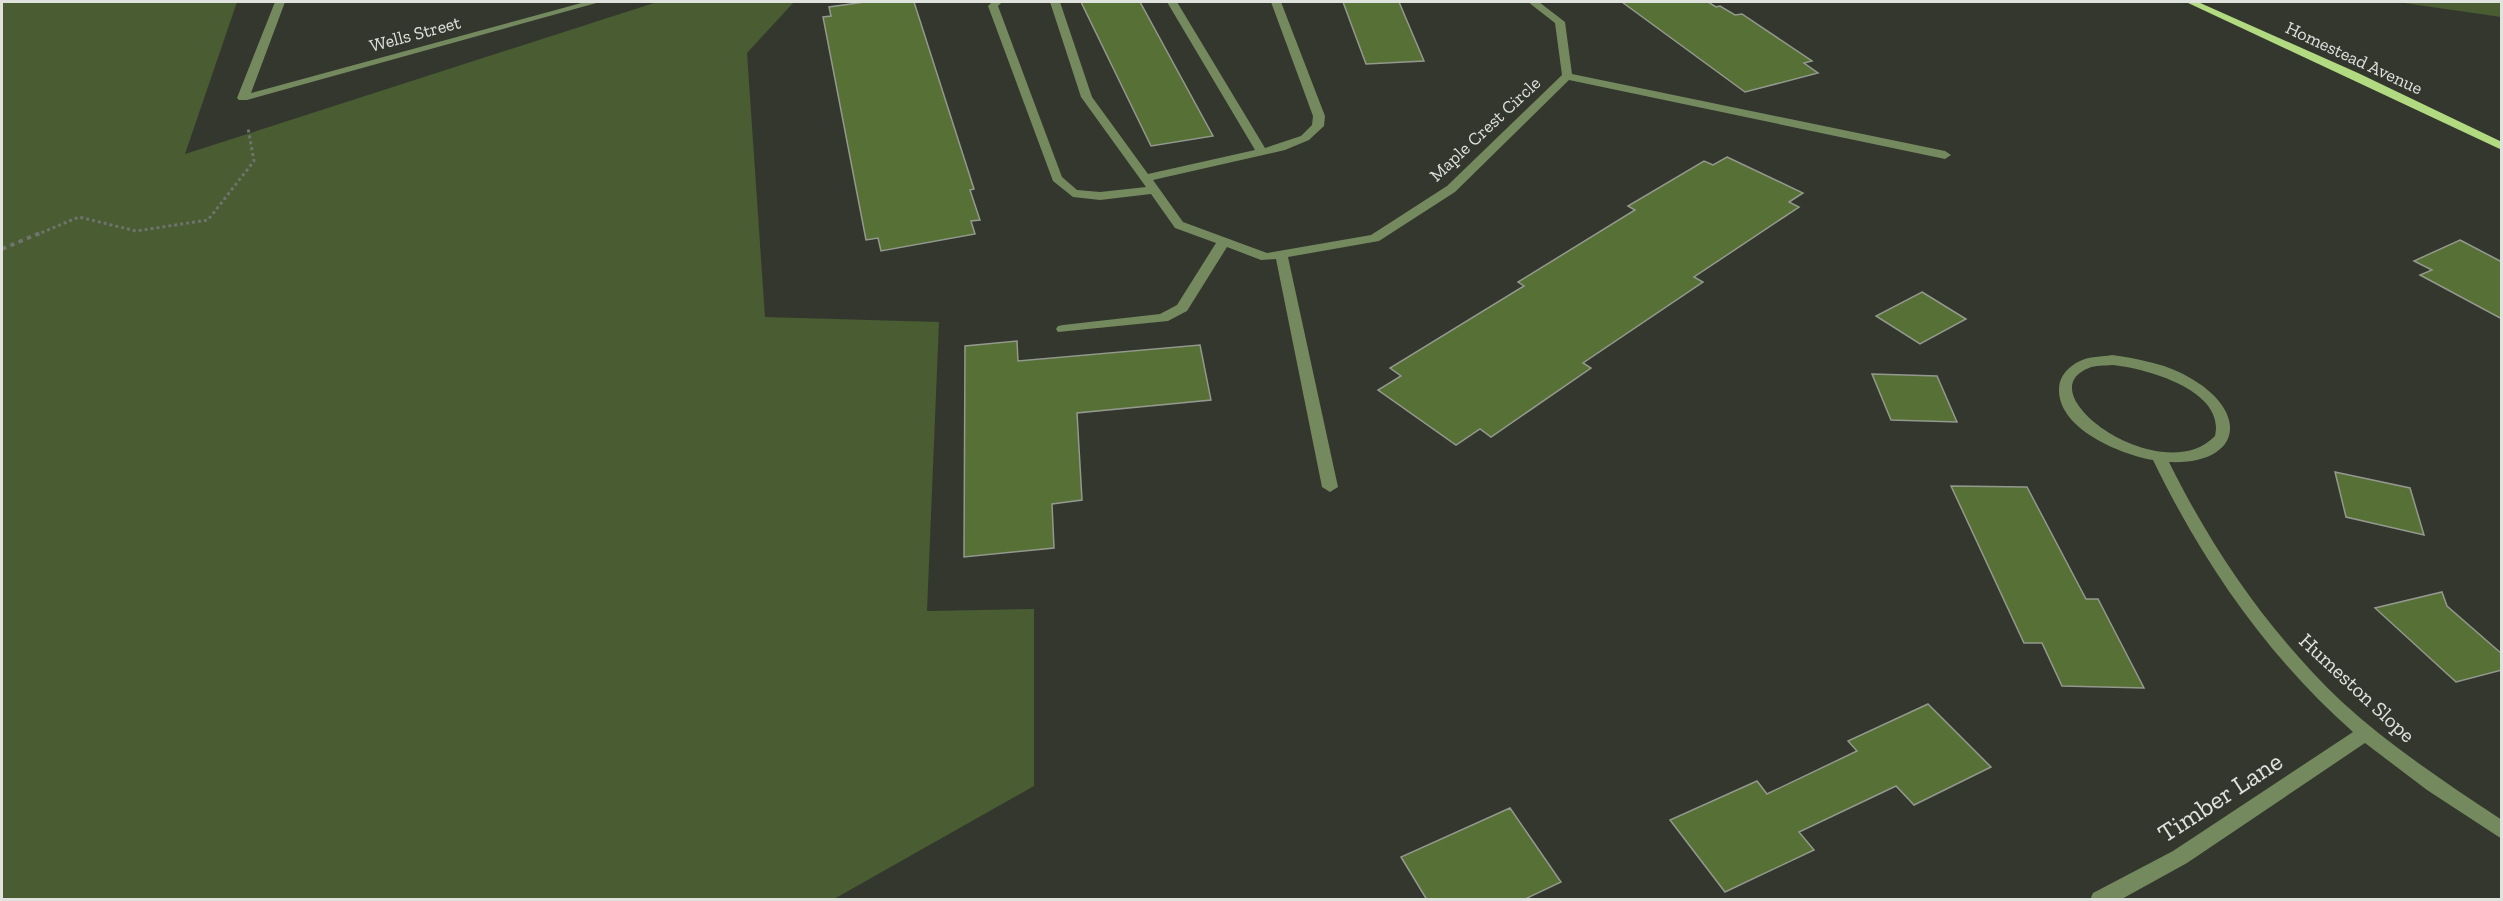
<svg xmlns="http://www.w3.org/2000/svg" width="2503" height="901" viewBox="0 0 2503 901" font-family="'Zilla Slab',serif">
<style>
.green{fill:#495c32}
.building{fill:#567036;stroke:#94998e;stroke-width:1.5}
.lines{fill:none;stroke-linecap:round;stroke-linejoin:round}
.path-far1{stroke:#6f736b;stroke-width:3;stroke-dasharray:3 3;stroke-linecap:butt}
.path{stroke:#6f736b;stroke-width:4;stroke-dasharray:4.5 4.5;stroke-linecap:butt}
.minor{fill:#74895e;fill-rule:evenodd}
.major{fill:#b2db81;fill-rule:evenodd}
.labels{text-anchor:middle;stroke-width:4.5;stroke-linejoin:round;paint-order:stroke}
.far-street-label{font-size:18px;fill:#e0e3dd;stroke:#33372e}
.street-label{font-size:21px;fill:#e0e3dd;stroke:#33372e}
.near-street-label{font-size:26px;fill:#e0e3dd;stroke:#33372e}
</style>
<rect width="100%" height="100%" fill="#33372e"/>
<path class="green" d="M2,2H237L185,154L657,2H794L747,53L765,317L939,322L927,611L1034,609V786L834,899H2Z
M2397,2H2501V17Z"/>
<path class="building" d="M865,2H914L974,189L970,190L980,220L971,221L975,234L881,251L878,238L866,240L823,17L831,16L829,7Z
M1081,2H1140L1213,136L1151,146Z
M1343,2H1399L1424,61L1366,64Z
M1622,2H1708L1716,7L1720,6L1735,15L1742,14L1812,61L1804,63L1818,73L1745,92Z
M1727,157L1803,193L1789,202L1799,207L1694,277L1703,282L1583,363L1591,368L1491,437L1480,429L1456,445L1378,390L1401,376L1390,368L1524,286L1518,282L1635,210L1628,206L1704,161L1713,165Z
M2460,240L2502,262V319L2420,275L2432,270L2414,261Z
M1922,292L1966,319L1920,344L1876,316Z
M1017,341L1018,361L1200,345L1211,400L1077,413L1082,500L1052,504L1054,548L964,557L965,346Z
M1872,374L1937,376L1957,422L1891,420Z
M2335,472L2410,488L2424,535L2346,517Z
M1951,486L2027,487L2086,599H2098L2144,688L2062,686L2042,643H2024Z
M2442,592L2447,606L2502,654V670L2456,682L2375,608Z
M1928,704L1991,767L1914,805L1896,786L1799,832L1814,850L1725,892L1670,820L1757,781L1767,794L1857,751L1848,741Z
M1510,808L1561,882L1523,900H1427L1401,857Z"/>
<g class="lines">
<path class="path-far1" d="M36,235L79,217L136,231L208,220L254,161L248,128"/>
<path class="path" d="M2,249L40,233"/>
<path class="minor" d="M275,2H285L251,93L585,2H600L247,100H239L237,98Z
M992,2H1002L998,6L1062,177L1077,190L1100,192L1146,187L1081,97L1050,2H1060L1092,97L1148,174L1255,150L1167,2H1177L1265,148L1301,136L1312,125L1313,116L1271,2H1281L1325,116L1324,126L1309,140L1285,150L1153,180L1183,222L1267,253L1371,235L1447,186L1562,75L1555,23L1528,2H1539L1565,22L1572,74L1945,151L1951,155L1945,159L1569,80L1455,192L1379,241L1288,257L1338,487L1330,492L1322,487L1276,259L1261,260L1227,247L1187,311L1168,321L1058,332L1056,329L1058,326L1063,325L1160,314L1177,305L1216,243L1175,228L1151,194L1100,200L1073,197L1053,181L988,6Z
M2112,355C2139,359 2168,364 2192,379C2251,414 2240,465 2169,462C2213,551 2269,632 2341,701C2390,746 2446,783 2502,820V839L2427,790L2365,743L2187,863L2120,900H2090L2093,893L2173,851L2353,732C2267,656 2203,563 2153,460C2120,454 2058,429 2059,389C2059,376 2069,366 2080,361C2089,356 2102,357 2112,355ZM2112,365C2145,368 2226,390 2215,436C2162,491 2024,393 2089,368C2095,365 2105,366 2112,365Z"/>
<path class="major" d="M2186,2H2198L2358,73L2502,142V150Z"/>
</g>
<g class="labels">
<g class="far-street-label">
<text transform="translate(415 34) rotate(-15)" y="6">Wells Street</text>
<text transform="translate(2354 58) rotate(25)" y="6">Homestead Avenue</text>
<text transform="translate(1485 129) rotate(-43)" y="6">Maple Crest Circle</text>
</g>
<g class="street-label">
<text transform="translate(2357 688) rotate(43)" y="7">Humeston Slope</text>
</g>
<g class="near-street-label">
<text transform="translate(2220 797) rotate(-33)" y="9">Timber Lane</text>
</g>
</g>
<rect width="2503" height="901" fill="none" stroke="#e0e3dd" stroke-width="6"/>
</svg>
